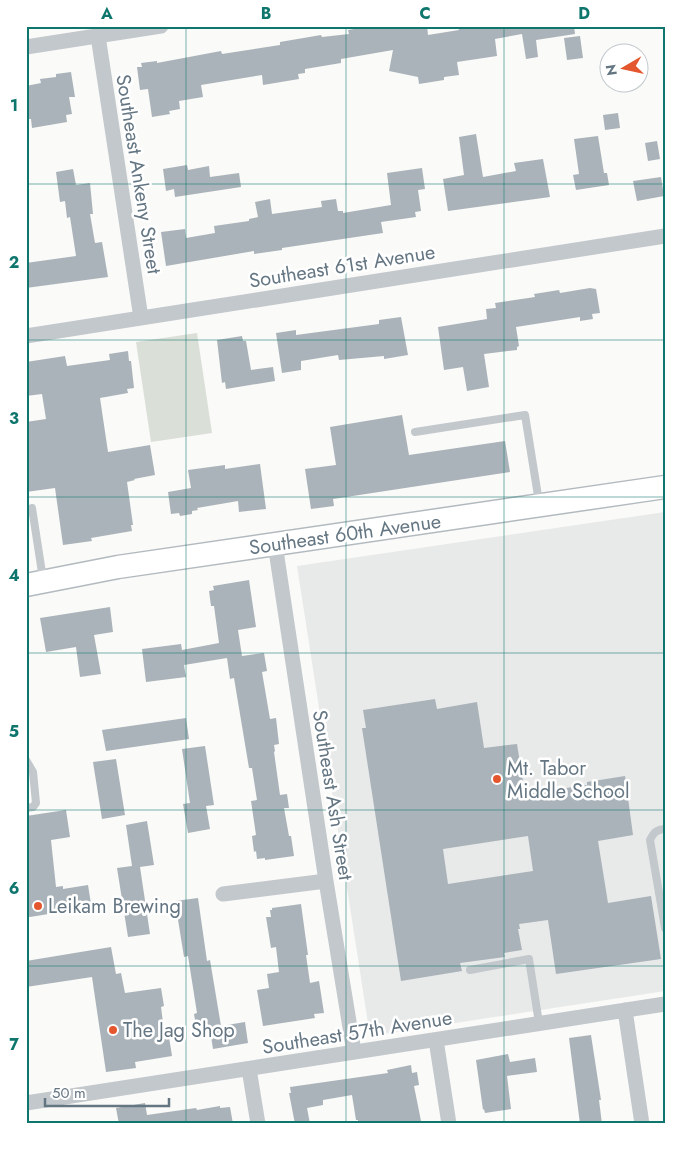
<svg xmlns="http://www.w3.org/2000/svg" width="691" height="1150" viewBox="0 0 691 1150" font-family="Jost,sans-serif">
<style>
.built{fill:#e8e9e9}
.green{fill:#dadfd7}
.building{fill:#aab3b9;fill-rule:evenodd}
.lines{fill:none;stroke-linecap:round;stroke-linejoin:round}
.secondary-casing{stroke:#b3babf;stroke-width:25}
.service{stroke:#c3c8cc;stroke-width:8}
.minor{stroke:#c3c8cc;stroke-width:15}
.secondary{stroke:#fff;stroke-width:22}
.grid{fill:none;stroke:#0f766e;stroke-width:1;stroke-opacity:0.55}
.poi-dot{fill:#e4572e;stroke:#fff;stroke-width:2}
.labels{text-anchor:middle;stroke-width:5;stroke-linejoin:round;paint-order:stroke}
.street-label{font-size:20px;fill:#657683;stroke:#fff}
.poi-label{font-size:20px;fill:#657683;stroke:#fff;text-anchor:start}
.neatline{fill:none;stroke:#0f766e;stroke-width:2}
.grid-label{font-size:16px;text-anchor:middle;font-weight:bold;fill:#0f766e}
</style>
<rect width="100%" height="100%" fill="#fafaf8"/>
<path class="built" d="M665,512V991L370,1036L297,566Z"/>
<path class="green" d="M197,333L212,433L151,442L136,342Z"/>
<path class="building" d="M372,26H427L428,35L459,30L458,26H574L575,34L536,40L538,57L526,59L522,34L495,39L497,56L457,62L459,75L444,77V80L419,84L418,77L389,71L393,50L341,59V63L305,69V73L298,74L299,79L263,85L262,75L201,85L203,97L179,101L180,109L169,111L170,114L152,117L148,89L140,90L137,67H142L141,63L157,61V63L221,51L222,54L280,45V42L321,35L322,37L349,34L348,30Z
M580,36L583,58L567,60L564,38Z
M71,72L75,97H69L72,114L66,115L67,122L32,128L31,119H26V86L41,83L40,79L56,77V74Z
M618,113L620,128L605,130L603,115Z
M476,134L483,177L516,171L514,163L543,159L550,197L448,211L443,179L464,175L459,137Z
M598,136L604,173H607L609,185L576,190L573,175L579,174L574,139Z
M657,141L660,159L648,161L645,143Z
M187,165L188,170L209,166L210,177L239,173L241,187L175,197L174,189L166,191L163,169Z
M422,168L425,189L418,190L421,211L415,212L416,217L381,222L383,233L282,248V250L254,254V251L166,266L161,232L185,229L186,238L215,233L214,226L249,221V219L258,217L255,202L270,199L272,214L322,207L321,201L336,199L338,211H343V213L391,205L387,173Z
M73,169L76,185L90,183L93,214H90L95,243L102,242L108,277L26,288V263L76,256L70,217L67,218L65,201L60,202L56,172Z
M661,177L664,196L637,201L633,181Z
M590,288L596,289L600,313L592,314L593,319L580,321V317L516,327L519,346L517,347V350L484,354L489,387L467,391L463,367L444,370L438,327L487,319L486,309L496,308L495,303L535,297L534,294L559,290L560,293Z
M401,317L408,355L384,359V356L339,360L338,355L301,361V370L282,373L276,333L296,330V335L379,324V320Z
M242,336L243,341H246L251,370L273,367L275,381L226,389L225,382L222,383L217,340Z
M128,351L129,361H131L134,388L127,389L128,393L100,398L108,452L150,445L155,475L134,479L135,480L127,482L133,525H131L132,531L91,538L92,541L63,545L55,488L26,492V422L46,419L42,394L26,396V362L65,356L67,366L110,360L109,354Z
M402,415L409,455L505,441L510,472L333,499L334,506L311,509L305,469L336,465L330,427Z
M260,464L266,509L239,512L238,501L197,508L198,510L192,511V514L180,516L179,513L171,514L168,492L191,488L188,470L225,465V469Z
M249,580L256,627L238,630L242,656L264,653L267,671L262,672L270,719L276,718L279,744L274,745L275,751L274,752L280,795L287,794L289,808H284L289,836H291L294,856L265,860V858L257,859L256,851L254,852L252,836L256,835L251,801L257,800L252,768H249L234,678L230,679L227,658L184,665L186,677L146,682L142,649L181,644L182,650L219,643L214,606H211L209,591L214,590L213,586Z
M110,607L113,632L94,635L101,674L80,677L76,647L46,652L40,618Z
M435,699L437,709L477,702L484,748L517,744L525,794L587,785V782L625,776L633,835L598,841L608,903L651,896L661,959L556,974L548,920L519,924L520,929H518L522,950L504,953L505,957L460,963L462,971L401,981L362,728H366L363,710ZM528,836L533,871L448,884L443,849Z
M186,718L189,739L106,751L102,730Z
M205,746L214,805L206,806L210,829L188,833L183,804L190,803L182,749Z
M116,759L125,815L102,819L93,762Z
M66,810L70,837L51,840L56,887L63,886V889L88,885L92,910L68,914L67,911L30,917L26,916V816Z
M147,821L154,865L140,867L150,934L128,937L117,868L132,866L126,825Z
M198,898L207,961L210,960L221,1026L245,1022L248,1043L213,1049L210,1030L197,1032L194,1014L197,1013L188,956L184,957L175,901Z
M301,904L308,955H306L310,983L319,981L324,1013L314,1014L315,1018L263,1026L257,990L269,988L267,974L279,972L276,947L271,948L266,917H271L270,910H272V908Z
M111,947L116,974L121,973L125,993L161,988L164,1006L161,1007L165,1038L169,1037L172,1056L135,1062L136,1068L106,1072L92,977L26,987V961Z
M591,1035L601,1100H599L602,1124H580L569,1038Z
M508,1054L510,1062L535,1058L537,1072L507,1076L511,1109L485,1113L484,1109L483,1110L476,1060Z
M411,1065L412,1073L417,1072L419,1085L414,1086L421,1121L419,1122V1124H358V1120H356L352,1095L323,1100V1105L307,1108L310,1124H295L289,1093H291L290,1087L388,1073L387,1070Z
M145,1103L147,1115L196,1108L197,1110L220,1106V1108L230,1107L233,1124H119L116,1108Z"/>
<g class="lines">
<defs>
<path id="secondary" d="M26,585L118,567L665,487"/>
</defs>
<use href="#secondary" class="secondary-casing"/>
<path class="service" d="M415,432L525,415L539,502
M32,508L43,579
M26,760L33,772L36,803L33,807L26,808
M665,829C656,830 654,832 650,840L665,928
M470,970L529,959L539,1023"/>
<path class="minor" d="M98,36L141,318
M26,47L161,26
M26,336L665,236
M275,544L326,881L354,1052
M223,894L326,881
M625,1010L642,1124
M436,1040L449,1124
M249,1069L258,1124
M26,1103L665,1004"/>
<use href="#secondary" class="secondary"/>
</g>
<path class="grid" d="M186,26V1124M346,26V1124M504,26V1124M26,184H665M26,340H665M26,497H665M26,653H665M26,810H665M26,966H665"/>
<g class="poi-dot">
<circle cx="497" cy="779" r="5"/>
<circle cx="38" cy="906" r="5"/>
<circle cx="113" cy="1030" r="5"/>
</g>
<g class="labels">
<g class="street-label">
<text transform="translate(139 174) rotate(81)" y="7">Southeast Ankeny Street</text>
<text transform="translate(342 266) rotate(-9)" y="7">Southeast 61st Avenue</text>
<text transform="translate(345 534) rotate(-8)" y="7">Southeast 60th Avenue</text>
<text transform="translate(333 795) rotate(81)" y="7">Southeast Ash Street</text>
<text transform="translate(357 1032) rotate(-9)" y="7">Southeast 57th Avenue</text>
</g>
<g class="poi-label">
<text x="507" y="775">Mt. Tabor<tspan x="507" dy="23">Middle School</tspan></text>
<text x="48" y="913">Leikam Brewing</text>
<text x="123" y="1037">The Jag Shop</text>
</g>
</g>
<rect width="691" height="1150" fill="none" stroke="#ffffff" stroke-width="55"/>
<g transform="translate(624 68) rotate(261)"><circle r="24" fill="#ffffff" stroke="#c1c8cd"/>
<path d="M0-4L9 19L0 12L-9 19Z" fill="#e4572e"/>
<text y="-8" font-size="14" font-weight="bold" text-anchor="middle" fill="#657683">N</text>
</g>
<path d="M45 1098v8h124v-8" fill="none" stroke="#657683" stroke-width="2.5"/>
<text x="52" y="1098" font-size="15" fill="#657683" stroke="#ffffff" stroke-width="4" paint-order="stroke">50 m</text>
<rect x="28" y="28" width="636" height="1094" class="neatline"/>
<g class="grid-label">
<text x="107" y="19">A</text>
<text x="266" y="19">B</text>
<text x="425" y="19">C</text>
<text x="584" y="19">D</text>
<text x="14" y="111">1</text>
<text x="14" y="268">2</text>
<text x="14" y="424">3</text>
<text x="14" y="581">4</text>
<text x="14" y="737">5</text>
<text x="14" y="894">6</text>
<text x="14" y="1050">7</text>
</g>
</svg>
